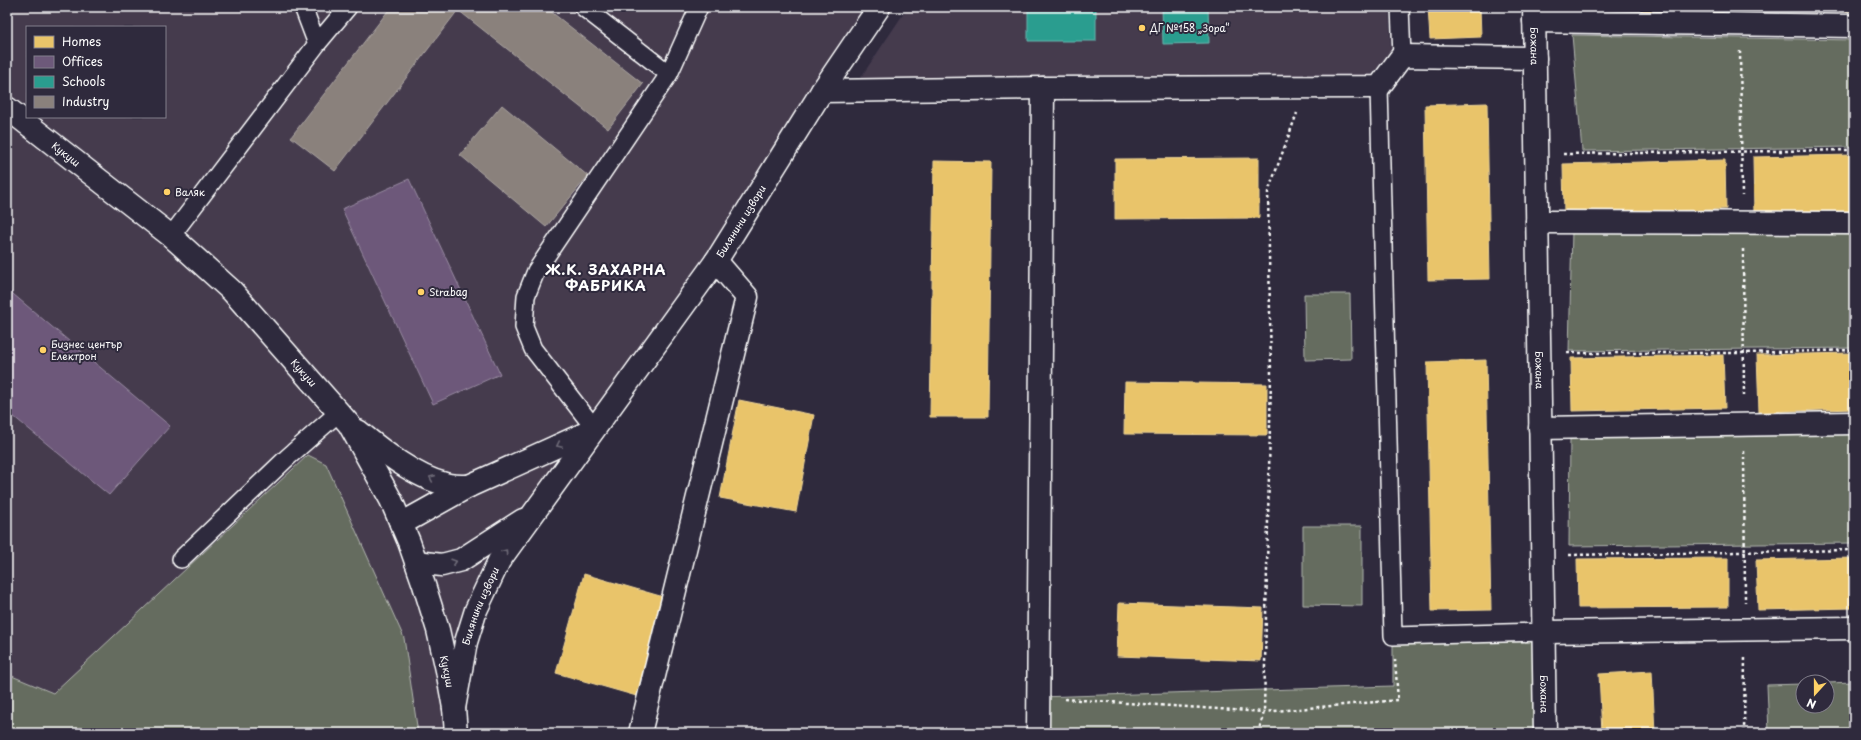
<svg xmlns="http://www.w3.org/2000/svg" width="1861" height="740" viewBox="0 0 1861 740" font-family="'Playpen Sans',sans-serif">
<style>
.built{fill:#443a4e;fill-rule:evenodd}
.green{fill:#656c5f;stroke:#b2b6af}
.homes{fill:#e9c46a;stroke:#f0d697}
.offices{fill:#6d597a;stroke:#998ba2}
.schools{fill:#2a9d8f;stroke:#6abab1}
.industry{fill:#8a817c;stroke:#ada7a3}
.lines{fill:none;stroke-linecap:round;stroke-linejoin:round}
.service-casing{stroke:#fff;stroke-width:20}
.minor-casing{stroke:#fff;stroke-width:25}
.path{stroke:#fff;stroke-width:2.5;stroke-dasharray:3 3;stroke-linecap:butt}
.service{stroke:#2f2a3d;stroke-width:17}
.minor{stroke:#2f2a3d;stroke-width:22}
.oneway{stroke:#6d6a77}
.poi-dot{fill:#ffd166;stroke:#2f2a3d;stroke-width:1.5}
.labels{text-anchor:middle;stroke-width:4;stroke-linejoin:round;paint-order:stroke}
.poi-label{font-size:10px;fill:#fff;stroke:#2f2a3d;text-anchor:start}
.street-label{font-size:10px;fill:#fff;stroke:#2f2a3d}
.district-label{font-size:14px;font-weight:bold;letter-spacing:1px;fill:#fff;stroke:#2f2a3d}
</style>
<rect width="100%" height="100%" fill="#2f2a3d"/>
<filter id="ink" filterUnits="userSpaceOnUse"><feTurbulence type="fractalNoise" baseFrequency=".025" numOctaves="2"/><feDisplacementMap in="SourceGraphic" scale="8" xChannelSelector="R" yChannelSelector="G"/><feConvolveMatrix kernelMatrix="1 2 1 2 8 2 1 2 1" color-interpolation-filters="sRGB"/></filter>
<g filter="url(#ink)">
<path class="built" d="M7,7H879L486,585L456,733H7ZM27,27H165V117H27Z
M908,7H1389L1391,50L1369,79L1057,77L859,80Z"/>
<path class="green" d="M1572,35L1854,40V147L1582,151Z
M1572,230L1854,235V348L1569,351Z
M1304,294H1350L1351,359L1305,360Z
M1854,434V543L1569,546L1570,436Z
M308,455L326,464L404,638L418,733H7V674L53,693Z
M1303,526H1362V606L1303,605Z
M1544,632L1545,733H1038V697L1393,686V636Z
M1854,682V733H1769L1767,685L1803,684V706H1827V683Z"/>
<path class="homes" d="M1428,7H1480L1481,37L1430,39Z
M1569,7H1723V15L1569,14Z
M1753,7H1854V11L1753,10Z
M1487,103L1490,279L1428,280L1425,105Z
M1854,155V212L1754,214L1753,157Z
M1259,158V218L1115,219V159Z
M1725,160L1726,209L1564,214L1563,164Z
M934,161L991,162L988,417H930Z
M1854,353V409L1759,412L1757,355Z
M1723,355L1725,408L1572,411L1571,358Z
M1486,360L1491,610L1432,611L1427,362Z
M1125,382L1267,384V435L1124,434Z
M739,400L814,415L796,512L720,498Z
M1728,558V607L1578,608L1577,559Z
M1854,558V608L1758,610L1756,560Z
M584,574L667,598L640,697L556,673Z
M1119,603L1263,608L1261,661L1117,656Z
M1652,671L1655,733H1602L1599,674Z"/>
<path class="offices" d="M409,179L500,374L433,404L342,209Z
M7,289L170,426L109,495L7,411Z"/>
<path class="schools" d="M1028,7H1096V41H1028Z
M1162,7H1208L1209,43L1163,44Z"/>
<path class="industry" d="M391,7H545L643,84L608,129L458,10L335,171L291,137Z
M502,105L588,176L546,227L460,155Z"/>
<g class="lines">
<defs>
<path id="service" d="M303,7L317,44
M583,7L669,74L536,271L526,296L524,327L533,349L595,429
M1400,7L1402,56
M669,74L699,7
M1379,87L1393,636L1544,632
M171,236L317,44L348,7
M181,559L288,457L338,413"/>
<g id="minor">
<path id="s1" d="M1534,7L1545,733"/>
<path d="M1534,21L1854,26"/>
<path d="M822,91L1043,88L1379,87L1402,56L1535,58"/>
<path id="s2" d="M7,108L171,236L232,291L349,424L391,500L409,542L424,585L438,630L447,670L454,708L456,733"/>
<path d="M1537,222L1854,223"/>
<path d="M1540,428L1854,423"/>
<path d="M358,431C381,450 415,477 445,484C452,486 461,486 469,486"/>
<path d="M401,524L469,486L593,430"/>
<path d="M416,562L442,565L461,560L523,520"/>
<path d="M1544,632L1854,628"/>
<path id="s3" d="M454,708L466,642L476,610L499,561L716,261L822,91L879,7"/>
<path d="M640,733L747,297L716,261"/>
<path d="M1038,733L1043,88"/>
</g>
</defs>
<use href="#service" class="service-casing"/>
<use href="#minor" class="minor-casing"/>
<path class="path" d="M1740,51L1742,196
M1563,154L1854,150
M1743,249L1744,398
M1567,353H1744L1854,350
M1744,451L1745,602
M1569,555L1854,550
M1065,699L1264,712L1398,700L1395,660
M1258,733L1264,712L1271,375L1268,192L1297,113
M1744,733L1745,655"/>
<use href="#service" class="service"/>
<use href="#minor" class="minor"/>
</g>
<defs><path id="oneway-chevron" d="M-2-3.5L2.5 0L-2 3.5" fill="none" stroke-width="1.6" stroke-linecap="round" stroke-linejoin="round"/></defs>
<g class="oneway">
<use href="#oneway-chevron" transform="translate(559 445) rotate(155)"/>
<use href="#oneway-chevron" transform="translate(432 478) rotate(-156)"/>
<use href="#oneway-chevron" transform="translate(505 552) rotate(-54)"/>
<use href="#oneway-chevron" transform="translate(454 562) rotate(-17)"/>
</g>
</g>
<g class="poi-dot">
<circle cx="1142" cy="28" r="4"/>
<circle cx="167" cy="192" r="4"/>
<circle cx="421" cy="292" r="4"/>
<circle cx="43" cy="350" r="4"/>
</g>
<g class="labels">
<g class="poi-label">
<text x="1150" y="32">ДГ №158 „Зора“</text>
<text x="175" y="196">Валяк</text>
<text x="429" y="296">Strabag</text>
<text x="51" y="348">Бизнес център<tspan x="51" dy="12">Електрон</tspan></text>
</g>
<g class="street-label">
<text dy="4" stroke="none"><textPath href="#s1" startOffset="39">Божана</textPath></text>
<text dy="4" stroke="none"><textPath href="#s2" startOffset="75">Кукуш</textPath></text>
<text dy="4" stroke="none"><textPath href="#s3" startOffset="572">Билянини извори</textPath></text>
<text dy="4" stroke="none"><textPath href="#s1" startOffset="363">Божана</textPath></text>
<text dy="4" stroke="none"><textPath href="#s2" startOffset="399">Кукуш</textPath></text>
<text dy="4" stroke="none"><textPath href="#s3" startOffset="106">Билянини извори</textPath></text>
<text dy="4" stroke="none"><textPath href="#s2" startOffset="735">Кукуш</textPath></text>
<text dy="4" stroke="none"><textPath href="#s1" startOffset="687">Божана</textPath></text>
</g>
<g class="district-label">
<text x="606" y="275">Ж.К. ЗАХАРНА<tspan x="606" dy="16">ФАБРИКА</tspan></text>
</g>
</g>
<rect width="1861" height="740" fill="none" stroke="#2f2a3d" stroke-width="24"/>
<rect x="12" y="12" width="1837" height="716" fill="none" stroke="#fff" stroke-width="1.5" filter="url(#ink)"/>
<rect x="26" y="26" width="140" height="92" fill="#2f2a3d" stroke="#827f8b"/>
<rect x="34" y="36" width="20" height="12" fill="#e9c46a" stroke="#827f8b"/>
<text x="62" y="46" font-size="12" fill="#ffffff">Homes</text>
<rect x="34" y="56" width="20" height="12" fill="#6d597a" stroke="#827f8b"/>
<text x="62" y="66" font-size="12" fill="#ffffff">Offices</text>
<rect x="34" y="76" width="20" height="12" fill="#2a9d8f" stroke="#827f8b"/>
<text x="62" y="86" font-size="12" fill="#ffffff">Schools</text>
<rect x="34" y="96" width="20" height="12" fill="#8a817c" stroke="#827f8b"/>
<text x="62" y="106" font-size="12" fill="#ffffff">Industry</text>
<g transform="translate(1815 694) rotate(201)"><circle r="19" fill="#2f2a3d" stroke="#827f8b"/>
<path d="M0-3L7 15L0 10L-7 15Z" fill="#ffd166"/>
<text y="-6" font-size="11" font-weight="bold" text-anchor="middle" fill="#ffffff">N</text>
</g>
</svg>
